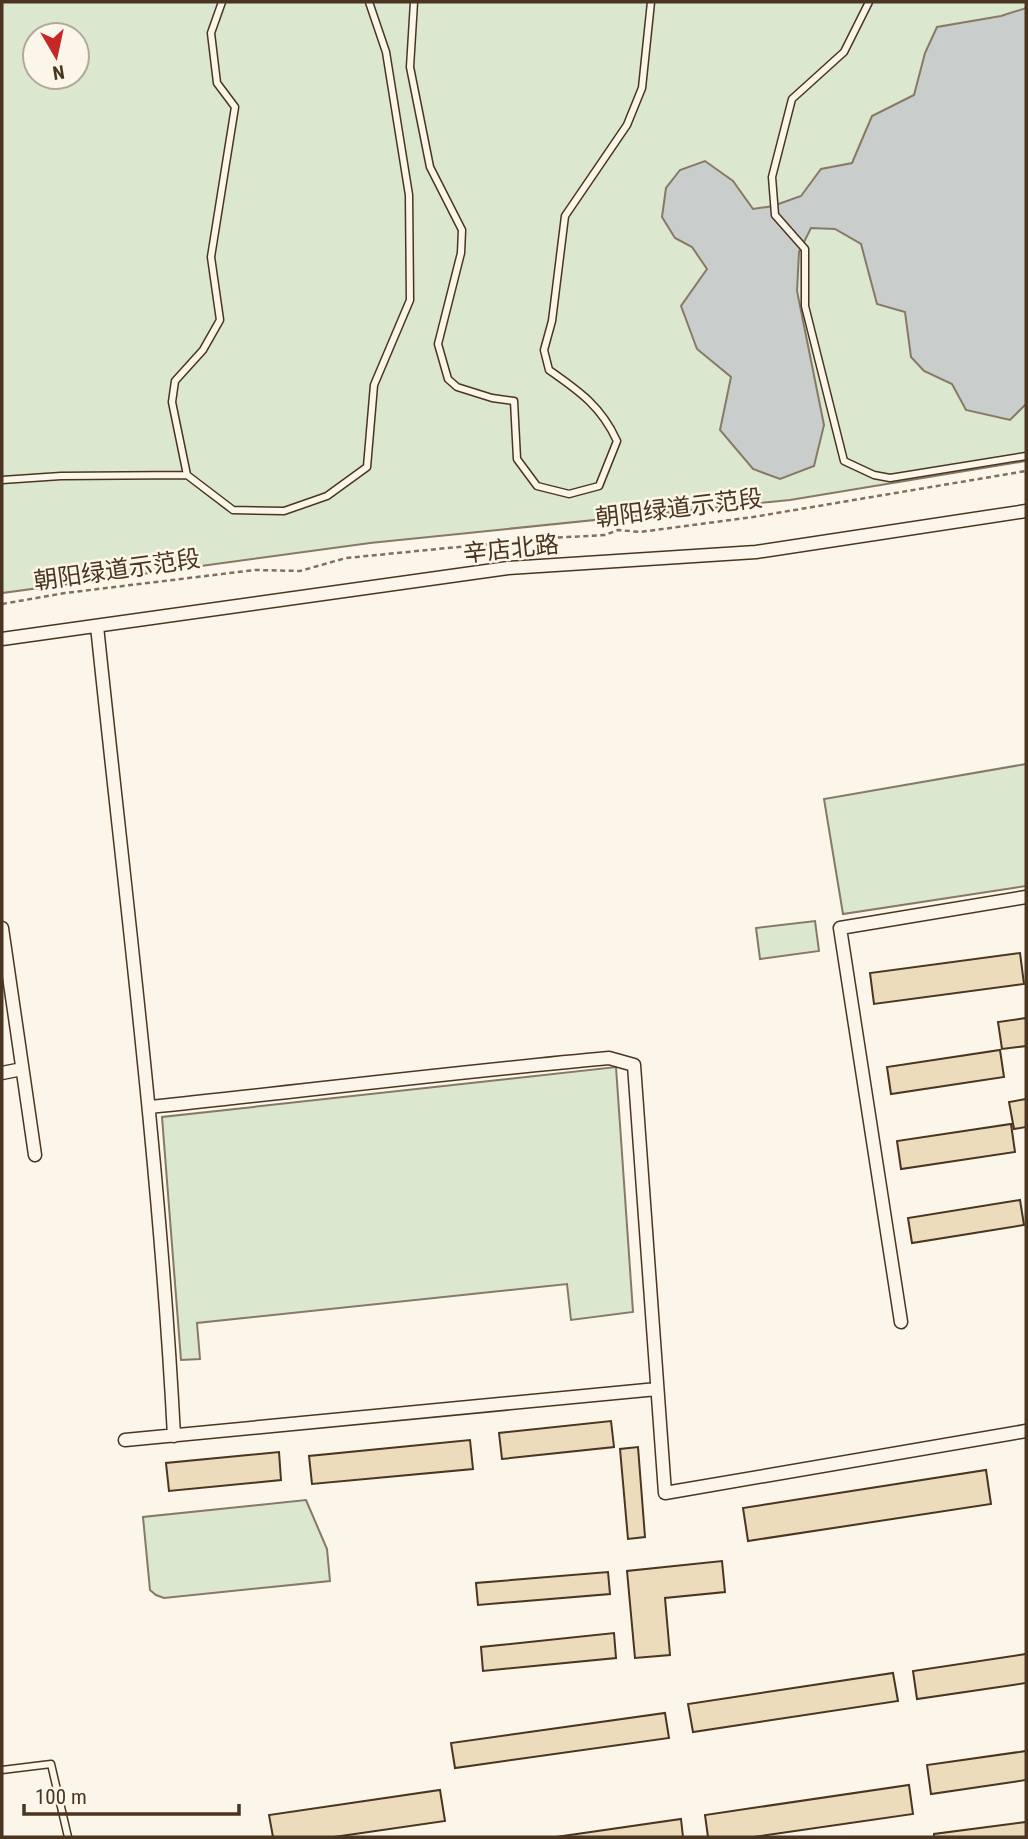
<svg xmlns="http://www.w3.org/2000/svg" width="1028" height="1839" viewBox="0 0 1028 1839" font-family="'Roboto Condensed','Noto Sans SC',sans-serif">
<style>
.green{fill:#dce7d0;stroke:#887966;stroke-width:2;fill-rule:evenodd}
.water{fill:#c9cecd;stroke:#887966;stroke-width:2}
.building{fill:#ecdcbc;stroke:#4a3520;stroke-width:2}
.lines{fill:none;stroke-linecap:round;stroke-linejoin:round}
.service-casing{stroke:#4a3520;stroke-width:9}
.minor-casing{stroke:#4a3520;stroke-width:15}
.path{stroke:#7f6f5c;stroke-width:2.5;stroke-dasharray:5 3.5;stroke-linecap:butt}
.service{stroke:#fbf6e9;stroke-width:6}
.minor{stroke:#fbf6e9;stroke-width:12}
.labels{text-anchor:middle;stroke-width:5;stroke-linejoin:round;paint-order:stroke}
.street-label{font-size:24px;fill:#4a3520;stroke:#fbf6e9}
</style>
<rect width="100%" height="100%" fill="#fbf6e9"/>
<path class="green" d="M2,2H1026V461L790,500L370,543L2,593ZM35,35H77V77H35Z
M1026,764V886L843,914L824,799Z
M815,921L819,951L760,959L756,928Z
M616,1067L633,1312L571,1320L567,1284L197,1323L200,1359L181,1360L162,1117Z
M306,1500L327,1549L330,1581L164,1598L156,1595L150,1590L143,1517Z"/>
<path class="water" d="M1026,8V404L1010,420L966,410L952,384L924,371L911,357L905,312L877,304L861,244L835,229L811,228L799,252L797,291L824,425L814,466L780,479L753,469L720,430L731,377L697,349L681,306L707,269L692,247L675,238L662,217L666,188L680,170L705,161L733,181L753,209L773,206L801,196L821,169L852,163L872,116L914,95L925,53L937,27L1001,16Z"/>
<path class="building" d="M1020,953L1024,984L874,1004L870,973Z
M1026,1018V1046L1002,1049L998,1022Z
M1000,1050L1004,1077L891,1094L887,1067Z
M1026,1099V1127L1014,1129L1009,1102Z
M1011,1124L1015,1152L901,1169L897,1141Z
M1020,1200L1024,1225L912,1243L908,1218Z
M611,1421L614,1447L502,1459L499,1433Z
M470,1440L473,1469L312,1484L309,1456Z
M638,1447L645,1537L628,1539L620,1449Z
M279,1452L281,1480L169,1491L166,1463Z
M986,1470L991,1504L748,1541L743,1508Z
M722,1561L725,1592L665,1598L670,1655L635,1658L627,1571Z
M608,1572L610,1594L478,1605L476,1583Z
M614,1633L616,1658L483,1671L481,1647Z
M1026,1654V1683L917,1699L913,1671Z
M893,1673L898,1701L693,1732L688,1704Z
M665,1713L669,1738L455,1768L451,1743Z
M1026,1751V1780L931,1794L927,1765Z
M909,1785L913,1814L754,1837H708L705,1815Z
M440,1790L445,1821L334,1837H273L269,1815Z
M681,1819L683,1837H556Z
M1026,1822V1837H934V1834Z"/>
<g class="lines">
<defs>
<path id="service" d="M222,2L211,33L217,83L235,107L211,257L220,320L203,350L175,381L172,402L187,475L233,510L284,511L327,496L367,467L374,385L410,300L409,195L386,52L369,2
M414,2L410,67L430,167L462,230L461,253L438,344L448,379L457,387L492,398L514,401L517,459L537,486L569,494L599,486L617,441C601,406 579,391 549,370L544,350L552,321L565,216L627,125L642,88L651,2
M869,2L844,52L792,99L772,177L775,215L805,249V306L844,461L874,475L890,478L1026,456
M2,480L61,476L187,475
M2,1770L51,1764L68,1837"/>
<path id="minor" d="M97,626C125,895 160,1165 174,1436
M2,639L508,568L756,552L1026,511
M2,928L35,1155
M2,1073L22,1069
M150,1107C303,1091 455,1072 609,1058L634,1065L665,1493L1026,1431
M901,1322L840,928L1026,897
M125,1440L657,1389"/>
</defs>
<use href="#service" class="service-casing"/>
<use href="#minor" class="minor-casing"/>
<path class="path" d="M2,604L65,593L255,570L300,571L346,558L550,538L605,535L618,530L640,532L753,517L1026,471"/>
<use href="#service" class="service"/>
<use href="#minor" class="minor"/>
</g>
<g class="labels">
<g class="street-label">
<text transform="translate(679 508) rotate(-7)" y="8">朝阳绿道示范段</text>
<text transform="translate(511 549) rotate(-6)" y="8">辛店北路</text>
<text transform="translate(117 570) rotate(-8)" y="8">朝阳绿道示范段</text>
</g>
</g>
<rect width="1028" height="1839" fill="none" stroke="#4a3520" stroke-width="7"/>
<g transform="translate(56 56) rotate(171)"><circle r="33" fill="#fbf6e9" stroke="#b4a999" stroke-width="2"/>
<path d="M0-5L12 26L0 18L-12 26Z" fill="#c62828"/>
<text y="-10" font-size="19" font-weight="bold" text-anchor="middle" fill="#4a3520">N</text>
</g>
<path d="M24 1804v10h215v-10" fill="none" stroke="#4a3520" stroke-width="3.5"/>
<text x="35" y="1804" font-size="21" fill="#4a3520" stroke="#fbf6e9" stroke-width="5" paint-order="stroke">100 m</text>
</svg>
